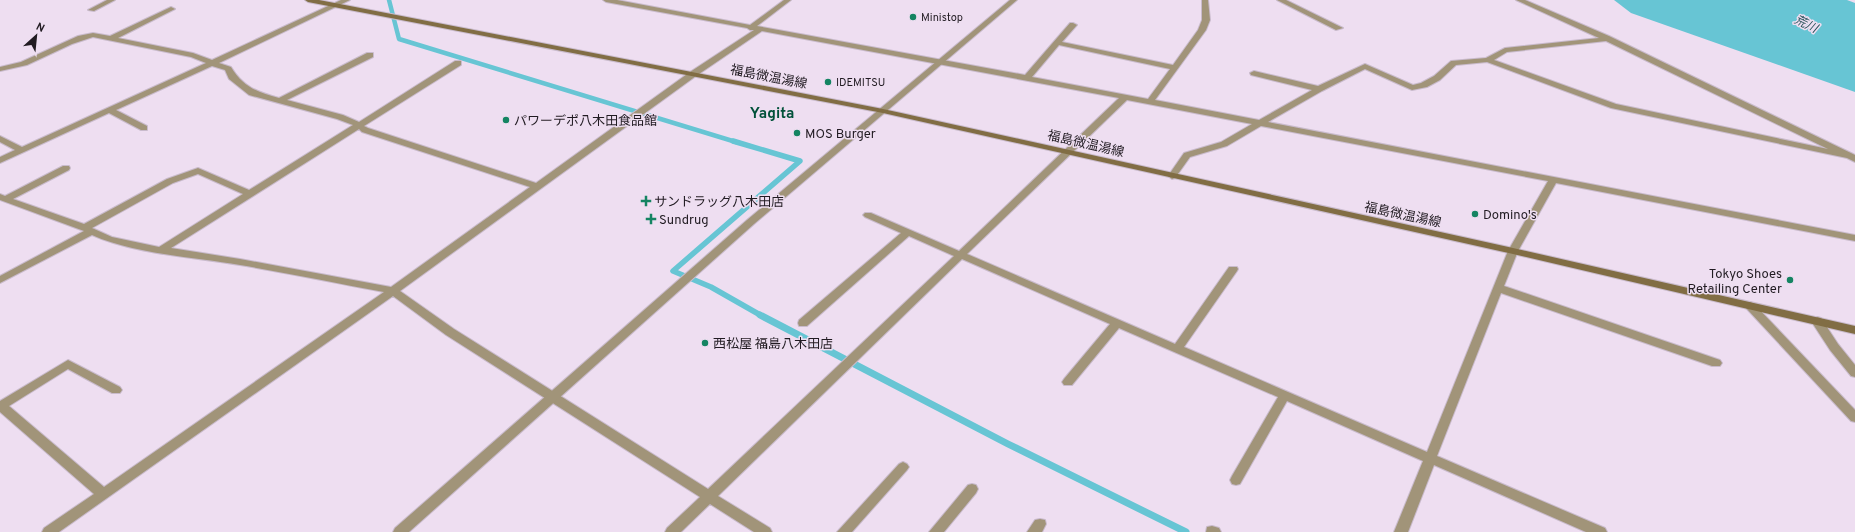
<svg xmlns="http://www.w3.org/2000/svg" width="1855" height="532" viewBox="0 0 1855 532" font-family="Overpass,'Noto Sans JP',sans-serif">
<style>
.water{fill:#67c5d4}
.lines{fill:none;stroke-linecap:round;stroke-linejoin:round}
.stream-far2{stroke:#67c5d4;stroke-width:4.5}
.stream-far1{stroke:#67c5d4;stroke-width:5.5}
.stream{stroke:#67c5d4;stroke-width:7}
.minor-casing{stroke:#c9bbcc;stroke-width:2}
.tertiary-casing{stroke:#c9bbcc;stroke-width:2}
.secondary-casing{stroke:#c9bbcc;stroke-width:2}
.minor{fill:#a19479;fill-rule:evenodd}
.tertiary{fill:#a19479;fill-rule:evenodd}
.secondary{fill:#816d44;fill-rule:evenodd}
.poi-dot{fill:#148462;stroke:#eedef1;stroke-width:1.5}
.labels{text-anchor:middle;stroke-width:3;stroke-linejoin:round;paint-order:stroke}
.far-poi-label{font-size:11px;fill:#211b22;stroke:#eedef1;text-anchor:start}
.far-water-label{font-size:12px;font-style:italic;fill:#254f57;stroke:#eedef1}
.street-label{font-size:13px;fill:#211b22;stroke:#eedef1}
.poi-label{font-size:13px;fill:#211b22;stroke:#eedef1;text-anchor:start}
.quarter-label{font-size:15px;font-weight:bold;fill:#005039;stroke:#eedef1}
</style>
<rect width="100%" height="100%" fill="#eedef1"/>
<path class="water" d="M1614,0H1847L1855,3V92L1631,13Z"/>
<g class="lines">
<path class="stream-far2" d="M389,0L399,39L736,142"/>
<path class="stream-far1" d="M733,141L800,161L673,271L711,287L762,316"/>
<path class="stream" d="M760,315L1008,444L1186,532"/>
<defs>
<path id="minor" d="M107,0H115L94,11L88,10Z
M341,0H350L219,63L231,67C243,87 257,92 279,98L367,53H373V57L287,100L343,115L359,122L455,61H461V65L364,126L368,128L536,183L690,72L754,30H750L747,28L606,2L603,0H617L750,25L784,0H791L757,26L1025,75L1070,23H1073L1077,25L1062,42L1173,65L1198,30L1202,20V0H1208L1210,20L1206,30L1155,100L1259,120L1312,90L1251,75L1250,73L1254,71L1318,86L1365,64L1413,85L1421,83L1434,76L1451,61L1486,58L1505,48L1599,38L1516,0H1525L1609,36L1853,154L1855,155V162L1847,158L1611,108L1487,62L1456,65L1440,80L1427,87L1412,90L1365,69L1322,91L1268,122L1855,235V241L1556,183L1518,251L1504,286L1720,360L1722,363L1720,366H1712L1501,293L1437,456L1605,528L1607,532H1586L1434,465L1408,532H1394L1423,461L1287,401L1240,484L1236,485L1232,484L1230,480L1232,476L1278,397L1119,328L1072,385H1064L1062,382L1064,379L1110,324L962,259L718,496L770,528L772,532H754L710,504L681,532H665L667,528L700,497L446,335L393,296L59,532H42L44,528L94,494L0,412V401L68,360L120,387L122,390L120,393H112L68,369L9,406L104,487L384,292C336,283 288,273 240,265C194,257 134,254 92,235L0,283V276L84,231L0,200V194L5,196L63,166H69L70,168L69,170L13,199L84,224L167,179L198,168L249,190L353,125L337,119L249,95L229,79L225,70L212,66L116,110L147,126V130H141L109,113L0,163V157L15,150L0,142V136L22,147L206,63L191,57L93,37L72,44L27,65L0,71V67L21,62L78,36L93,33L110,36L171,7L175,9L173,10L118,38L193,53L212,60ZM762,31L1119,98L959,251L871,213H865L863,215L865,217L901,233L799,320L798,323L799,326H807L909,236L954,256L708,489L454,329L400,291L696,76ZM1606,41L1828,149L1616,104L1494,60L1507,52ZM1059,45L1170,69L1148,99L1032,77ZM1127,100L1252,124L1221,142L1184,153L1168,176L1172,179L1175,178L1190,157L1227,146L1261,126L1548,181L1508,251L1427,452L1184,347L1237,271L1238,269L1237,267H1229L1175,344L967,254ZM359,129L362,132L530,187L391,287L240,259L171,248ZM198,174L243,194L159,247L112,237L92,228L173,183Z
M1277,0H1286L1343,28L1336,30Z
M1750,302L1754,304L1855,410V422L1851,421L1746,308L1745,306Z
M1817,317L1821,318L1838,344L1855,365V377L1851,376L1830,350L1813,324L1812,321Z
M903,462L907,464L909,467L907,470L852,532H837L899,464Z
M972,484L976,485L978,489L976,493L944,532H929L968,485Z
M1040,519L1045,520L1046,524L1042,532H1027L1035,520Z
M1212,526L1219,528L1221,532H1206L1207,527Z"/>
<path id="tertiary" d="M1010,0H1017L754,224L409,532H393L395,528L747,220Z"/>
<path id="secondary" d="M305,0H319L883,109L1513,248L1855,326V334L1513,254L883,113L308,2Z"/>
</defs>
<use href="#minor" class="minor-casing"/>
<use href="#tertiary" class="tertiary-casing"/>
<use href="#secondary" class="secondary-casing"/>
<use href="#minor" class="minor"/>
<use href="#tertiary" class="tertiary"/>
<use href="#secondary" class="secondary"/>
</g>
<g class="poi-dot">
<circle cx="913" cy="17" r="4"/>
<circle cx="828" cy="82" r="4"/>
<circle cx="506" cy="120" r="4"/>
<circle cx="797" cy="133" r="4"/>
<path d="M644 195h4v4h4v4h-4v4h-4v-4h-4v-4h4z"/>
<circle cx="1475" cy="214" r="4"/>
<path d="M649 213h4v4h4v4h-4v4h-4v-4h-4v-4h4z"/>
<circle cx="1790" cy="280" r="4"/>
<circle cx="705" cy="343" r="4"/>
</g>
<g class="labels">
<g class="far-poi-label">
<text x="921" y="21">Ministop</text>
<text x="836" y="86">IDEMITSU</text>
</g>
<g class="far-water-label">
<text transform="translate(1806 24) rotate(26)" y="4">荒川</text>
</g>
<g class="street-label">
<text transform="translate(769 76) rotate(11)" y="5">福島微温湯線</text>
<text transform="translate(1086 143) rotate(13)" y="5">福島微温湯線</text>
<text transform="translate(1403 214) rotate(12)" y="5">福島微温湯線</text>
</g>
<g class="poi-label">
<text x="514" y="125">パワーデポ八木田食品館</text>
<text x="805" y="138">MOS Burger</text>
<text x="654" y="206">サンドラッグ八木田店</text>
<text x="1483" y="219">Domino's</text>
<text x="659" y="224">Sundrug</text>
<text x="1782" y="278" text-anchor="end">Tokyo Shoes<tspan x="1782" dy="15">Retailing Center</tspan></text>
<text x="713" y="348">西松屋 福島八木田店</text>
</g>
<g class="quarter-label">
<text x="772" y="118">Yagita</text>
</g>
</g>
<g transform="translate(36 36) rotate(27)" stroke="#eedef1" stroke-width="3" paint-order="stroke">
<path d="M0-3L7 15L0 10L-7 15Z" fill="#211b22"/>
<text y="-6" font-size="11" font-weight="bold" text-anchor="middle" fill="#211b22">N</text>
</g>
</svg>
